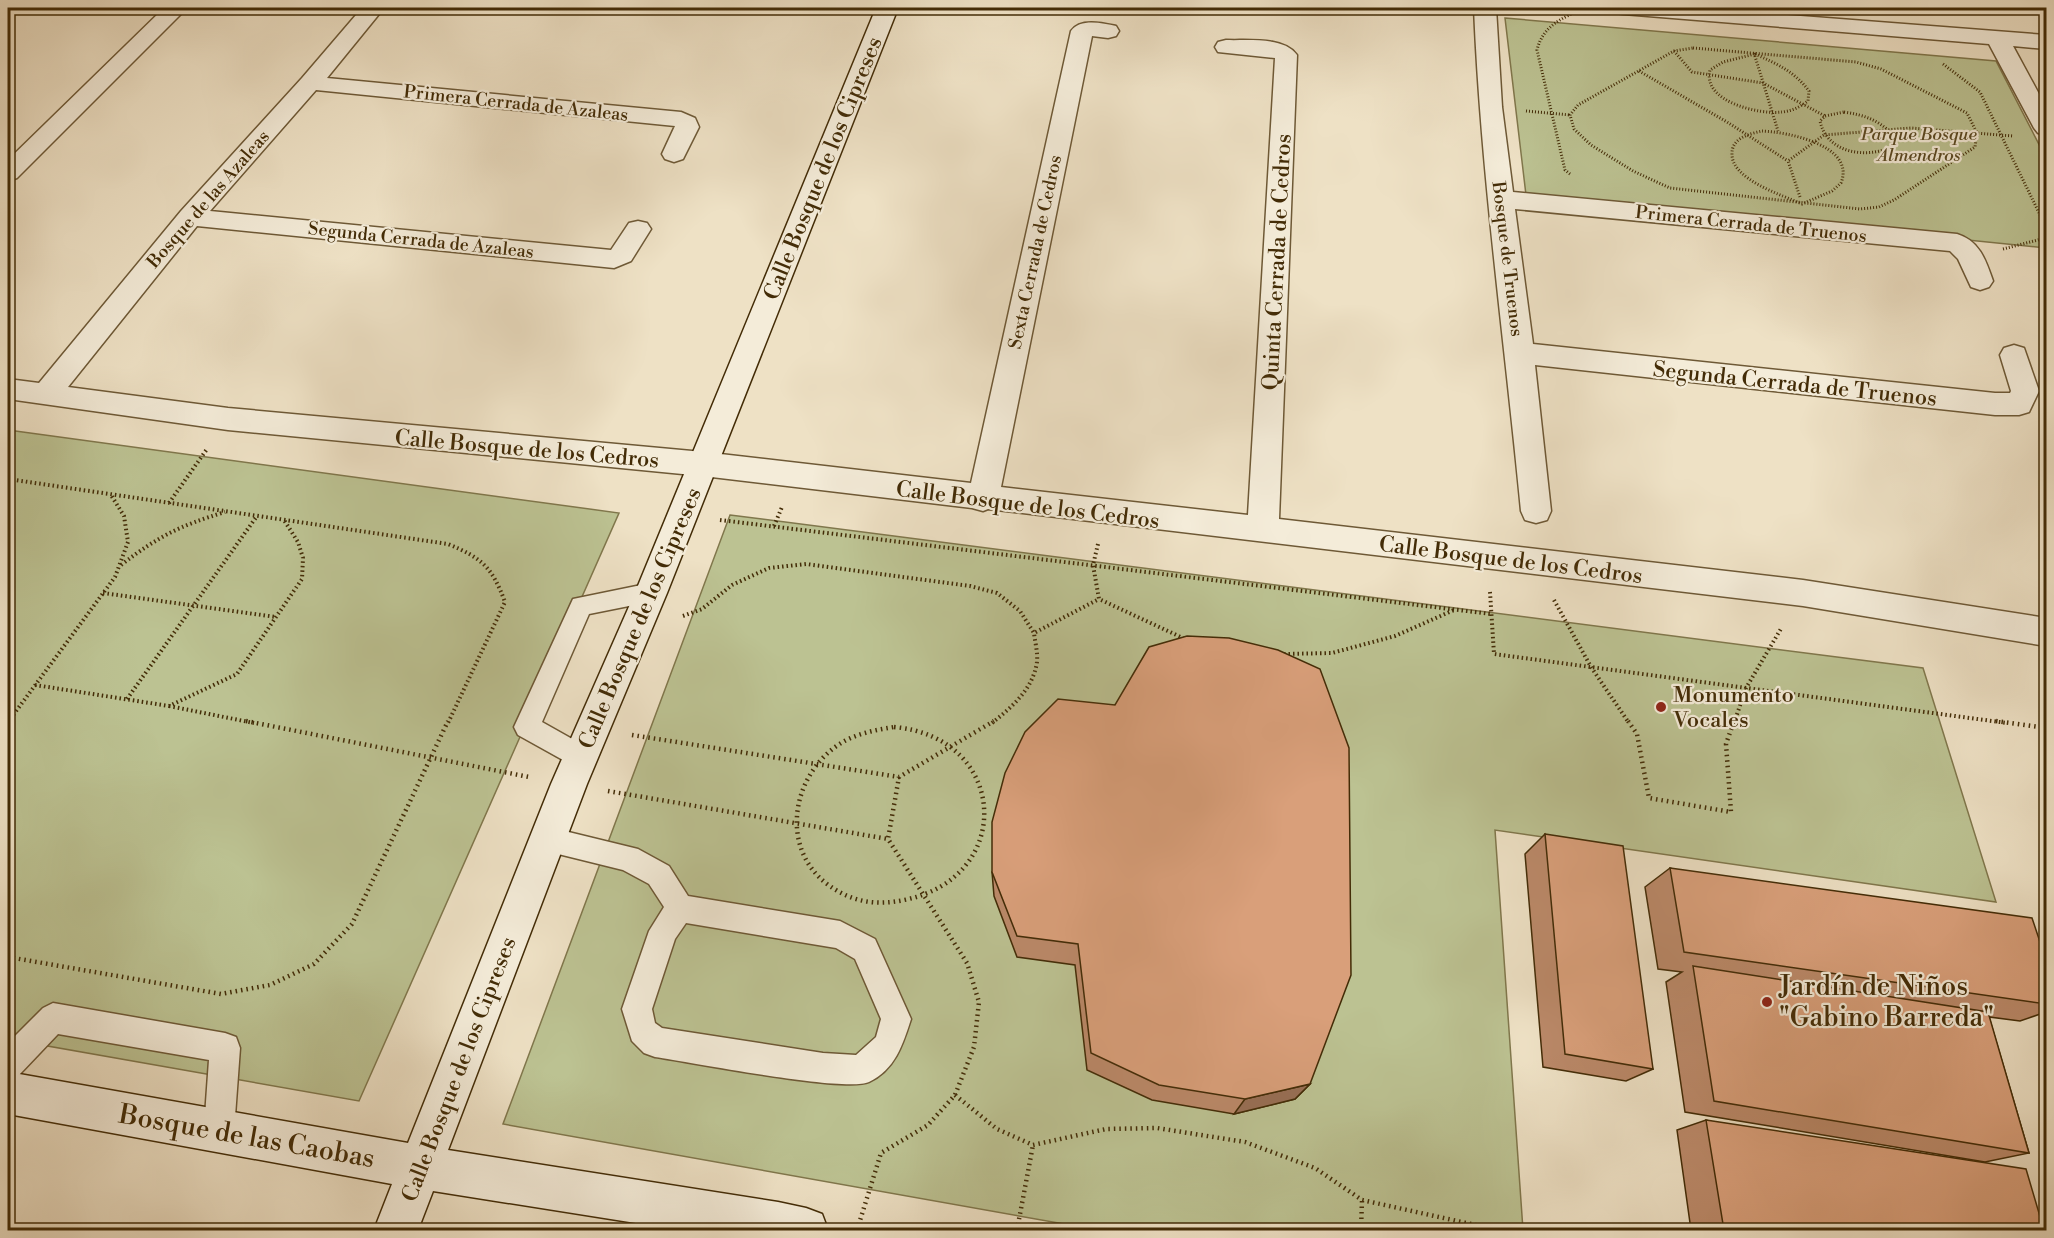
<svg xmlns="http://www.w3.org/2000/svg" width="2054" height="1238" viewBox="0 0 2054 1238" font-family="'Libre Bodoni',serif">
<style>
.green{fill:#bcc292;stroke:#80774c;stroke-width:1.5}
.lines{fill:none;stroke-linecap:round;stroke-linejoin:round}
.lane-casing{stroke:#6e5936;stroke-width:3}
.street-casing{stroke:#6e5936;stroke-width:3}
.secondary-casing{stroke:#432c07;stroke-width:3}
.path-far2{stroke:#432c07;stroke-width:3;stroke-dasharray:1 2;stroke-linecap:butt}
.path-far1{stroke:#432c07;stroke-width:4;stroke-dasharray:1.5 3;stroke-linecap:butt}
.path{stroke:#432c07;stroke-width:4.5;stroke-dasharray:1.5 4;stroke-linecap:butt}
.lane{fill:#f4ecd9;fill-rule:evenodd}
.street{fill:#f4ecd9;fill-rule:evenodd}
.secondary{fill:#f4ecd9;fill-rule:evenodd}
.wall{fill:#bb8969;stroke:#432c07;stroke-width:1.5}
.shaded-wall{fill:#986f55;stroke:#432c07;stroke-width:1.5}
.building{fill:#d99f7a;stroke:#432c07;stroke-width:1.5}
.poi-dot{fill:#8f2418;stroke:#f4ecd9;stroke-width:2}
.labels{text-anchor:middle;stroke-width:4.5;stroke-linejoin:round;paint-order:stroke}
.far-street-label{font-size:18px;fill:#432c07;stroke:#f4ecd9}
.far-park-label{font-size:18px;font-style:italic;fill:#5b4a23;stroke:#f4ecd9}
.street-label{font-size:22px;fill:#432c07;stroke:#f4ecd9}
.poi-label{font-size:22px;fill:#432c07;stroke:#f4ecd9;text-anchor:start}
.near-poi-label{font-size:27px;fill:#432c07;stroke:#f4ecd9;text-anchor:start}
.near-street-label{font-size:27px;fill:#432c07;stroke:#f4ecd9}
</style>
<rect width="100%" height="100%" fill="#eee1c5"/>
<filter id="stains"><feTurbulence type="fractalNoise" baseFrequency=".00333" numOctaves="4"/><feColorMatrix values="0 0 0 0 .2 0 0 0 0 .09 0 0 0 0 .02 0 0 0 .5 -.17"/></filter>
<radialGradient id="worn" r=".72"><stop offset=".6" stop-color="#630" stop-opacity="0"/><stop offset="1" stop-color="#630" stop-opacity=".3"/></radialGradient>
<path class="green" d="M1505,18L1996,61L2046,158V248L1526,195Z
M8,430L619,513L359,1101L8,1039Z
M730,515L1923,668L1996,902L1495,830L1523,1230H1098L503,1124Z"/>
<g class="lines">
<defs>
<path id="lane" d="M651,583L659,586L663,593L659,600L589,614L542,722L590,749L594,757L590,765L581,769L572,765L518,735L514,727L573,599Z
M548,827L638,849L669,866L688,896L840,921L875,939L911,1019C903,1044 895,1070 869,1082C845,1093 691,1062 655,1057L644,1053L632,1041L622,1009L649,931L664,907L649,884L623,870L538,849L535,840L538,831ZM686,923L836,948L855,959L881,1019L876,1037L856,1055L823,1053L662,1028L655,1023L652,1009L675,939Z
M53,1003L225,1033L236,1037L240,1048L234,1130L230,1141L219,1145L208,1141L204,1130L209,1060L58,1034L19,1075L8,1079V1043L43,1008Z"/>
<path id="street" d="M164,8H187L17,178L8,181V160Z
M362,8H384L327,78L681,112L695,118L699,127L683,159L674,162L665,159L662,154L675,126L316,90L210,211L611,250L629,223L638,221L647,223L651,229L631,261L614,268L197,226L68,387L228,408L703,452L971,483L1071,31C1080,18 1102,23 1116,26L1119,31L1116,36L1108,38L1092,36L1001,487L1248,515L1275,58L1218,52L1215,47L1218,42L1226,40C1246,41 1284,36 1297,55L1279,519L1803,580L2046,618V646L1803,606L988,509L983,511L972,508L703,476L228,430L8,399V379L39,383L181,211L302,78Z
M1474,8H1496L1502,107L1513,192L1957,234C1980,241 1986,261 1993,281L1989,287L1980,290L1971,287L1958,259L1950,251L1515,209L1533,344L1995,393H2010L2011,391L2000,355L2004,348L2014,345L2024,348L2039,391L2029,412L2019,415H1995L1535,365L1551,511L1547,520L1536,523L1525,520L1521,511C1505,343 1481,176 1474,8Z
M1612,8H1698L2046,35V49L2013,46L2046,107V135L2038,133L2034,128L1989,44L1623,14L1615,13Z"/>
<path id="secondary" d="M876,8H898L667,593L587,784L448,1150L778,1202L806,1208L822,1214L828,1230H680L433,1191L418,1230H374L392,1184L8,1114V1072L408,1143L551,784L635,593Z"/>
</defs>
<use href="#lane" class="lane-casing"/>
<use href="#street" class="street-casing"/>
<use href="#secondary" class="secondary-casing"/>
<path class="path-far2" d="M1693,48L1856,62L1881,69L1967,113L1977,133L1975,147L1894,200L1879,207L1860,209L1670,188L1633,171L1591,145L1574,129L1570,115L1578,105L1674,51Z
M1674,51L1692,72L1763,83L1825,116
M1754,53L1778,131
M1755,54C1777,64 1794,71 1809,91L1808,101C1800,107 1792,111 1782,112C1760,115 1702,102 1710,70L1723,62Z
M1943,64L1980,92L2046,227
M1639,71L1727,122L1788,161
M1526,111L1570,115
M1844,112C1864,115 1879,120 1893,135L1892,147C1865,159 1827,153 1820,121L1825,116Z
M1762,131C1787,132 1856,145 1841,183L1832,191L1802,204C1782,195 1733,180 1732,155C1731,138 1749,134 1762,131Z
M1570,174L1565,170L1537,50C1543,25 1563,18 1584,8
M1800,197L1788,161L1824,135L1911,128L2013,136
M2003,249L2042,239L2046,230"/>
<path class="path-far1" d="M8,479L448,544C482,558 492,567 505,602L448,723
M169,503L207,449
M720,520L1491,614
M774,526L782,507
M1098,544L1093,565L1099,599L1185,639
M121,565C159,536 179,526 225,512
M1490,592L1494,654L2007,723
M103,593L276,617
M1554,600L1591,667L1629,723
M683,616L702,609L732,585L769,568L806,564L970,586L997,593L1020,611L1034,633L1099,599
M1284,654L1332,653L1395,636L1454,610
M35,685L169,706L237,674L302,579L303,558L298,542L284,520
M127,699L257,516
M169,706L254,723
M8,722L115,577L128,542L124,516L111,495
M992,723C1012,707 1033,689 1037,662C1038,653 1035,642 1034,633
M1734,723L1746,688L1782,627"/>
<path class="path" d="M246,721L529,777
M1628,721L1637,734L1649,798L1731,812L1726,744L1734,721
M1996,721L2046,728
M894,727C1009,737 1016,878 904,900C876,906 851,902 827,884C780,848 791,777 838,745C854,734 875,730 894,727Z
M632,735L899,777L994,721
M608,791L888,839
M8,957L221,994L270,985L314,964L352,924L448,721
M955,1095L997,1129L1033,1145L1106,1129L1157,1128L1245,1142L1315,1168L1362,1200L1498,1230
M857,1230L881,1153L928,1125L955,1095L974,1047L979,1002L967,963L888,839L899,777
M1017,1230L1033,1145
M1361,1230L1362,1200"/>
<use href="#lane" class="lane"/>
<use href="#street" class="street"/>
<use href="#secondary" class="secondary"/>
</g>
<path class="wall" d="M1115,705L1310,1084L1295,1099L1234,1114L1152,1100L1087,1070L1075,965L1017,957L994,896L992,872Z
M1545,834L1653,1069L1626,1081L1543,1067L1525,854Z
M1670,868L2046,1004V1012L2020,1021L1989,1017L2029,1153L1985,1162L1685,1112L1666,982L1682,972L1658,969L1645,887Z
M1706,1120L2044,1230H1691L1677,1130Z"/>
<path class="shaded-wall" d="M1310,1084L1295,1099L1234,1114L1245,1099Z"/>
<path class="building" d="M1187,636L1229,638L1278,650L1320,669L1349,748L1351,975L1310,1084L1245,1099L1159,1085L1091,1053L1078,944L1017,936L992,872V822L1005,773L1025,732L1058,699L1115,705L1149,647Z
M1545,834L1623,846L1653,1069L1565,1054Z
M1670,868L2032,918L2046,960V1004L1684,952Z
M1693,966L1988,1012L2029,1153L1714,1101Z
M1706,1120L2026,1169L2044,1230H1763L1723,1224Z"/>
<g class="poi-dot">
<circle cx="1661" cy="707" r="6"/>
<circle cx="1767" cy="1002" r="6"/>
</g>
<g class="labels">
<g class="far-street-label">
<text transform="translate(516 103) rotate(6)" y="6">Primera Cerrada de Azaleas</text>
<text transform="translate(208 199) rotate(-49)" y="6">Bosque de las Azaleas</text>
<text transform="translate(1751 224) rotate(6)" y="6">Primera Cerrada de Truenos</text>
<text transform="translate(421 240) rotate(6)" y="6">Segunda Cerrada de Azaleas</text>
<text transform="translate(1035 252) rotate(-78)" y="6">Sexta Cerrada de Cedros</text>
<text transform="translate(1508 259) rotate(83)" y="6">Bosque de Truenos</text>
</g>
<g class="far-park-label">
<text x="1919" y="140">Parque Bosque<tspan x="1919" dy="21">Almendros</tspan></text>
</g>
<g class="street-label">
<text transform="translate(822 168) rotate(-68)" y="8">Calle Bosque de los Cipreses</text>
<text transform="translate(1276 262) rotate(-87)" y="8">Quinta Cerrada de Cedros</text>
<text transform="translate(1795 383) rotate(6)" y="8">Segunda Cerrada de Truenos</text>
<text transform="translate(527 448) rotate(5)" y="8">Calle Bosque de los Cedros</text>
<text transform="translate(1028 504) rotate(7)" y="8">Calle Bosque de los Cedros</text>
<text transform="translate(1511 559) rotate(7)" y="8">Calle Bosque de los Cedros</text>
<text transform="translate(639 618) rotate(-67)" y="8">Calle Bosque de los Cipreses</text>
<text transform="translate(458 1069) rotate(-69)" y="8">Calle Bosque de los Cipreses</text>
</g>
<g class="poi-label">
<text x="1673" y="702">Monumento<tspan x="1673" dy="25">Vocales</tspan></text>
</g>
<g class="near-poi-label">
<text x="1779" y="995">Jardín de Niños<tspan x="1779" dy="31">"Gabino Barreda"</tspan></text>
</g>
<g class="near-street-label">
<text transform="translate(247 1136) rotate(10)" y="9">Bosque de las Caobas</text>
</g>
</g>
<rect width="2054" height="1238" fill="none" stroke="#eee1c5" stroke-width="30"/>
<rect x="9" y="9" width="2036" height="1220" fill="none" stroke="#432c07" stroke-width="3"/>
<rect x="15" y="15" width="2024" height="1208" fill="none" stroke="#432c07" stroke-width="1.5"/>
<rect width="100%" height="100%" filter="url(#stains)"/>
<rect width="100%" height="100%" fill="url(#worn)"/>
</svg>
